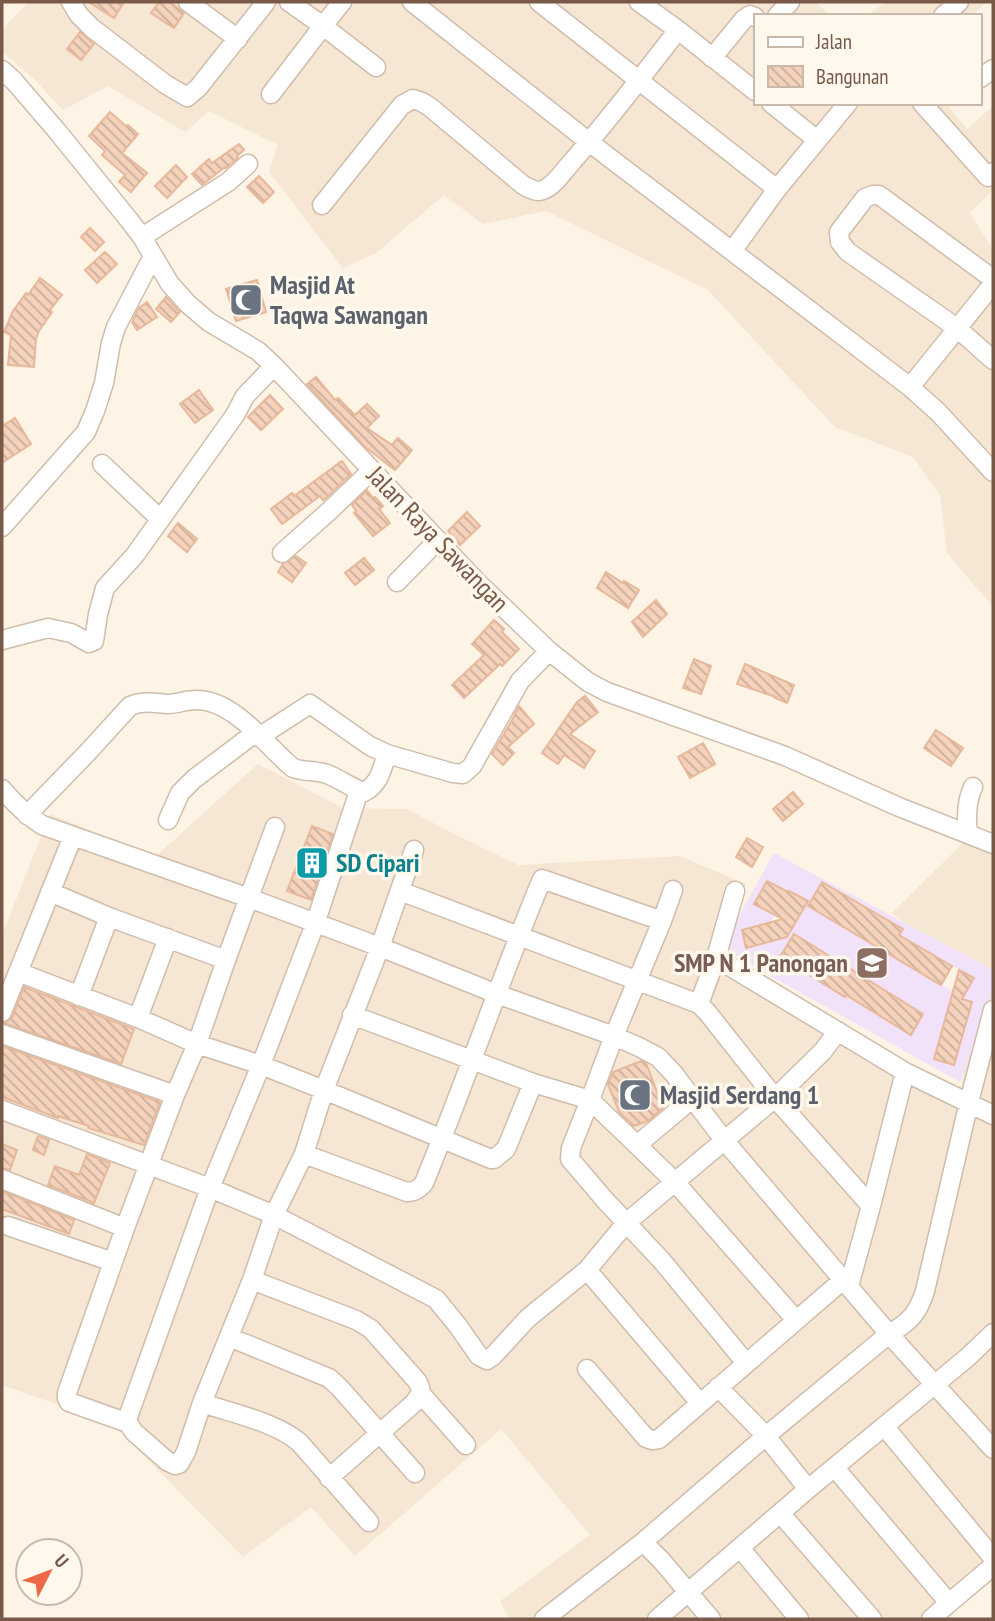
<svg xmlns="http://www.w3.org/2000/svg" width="995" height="1621" viewBox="0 0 995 1621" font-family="'PT Sans Narrow',sans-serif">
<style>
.residential{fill:#f6e6d4}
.education{fill:#f1e2fa;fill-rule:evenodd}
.building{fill:url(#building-back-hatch);stroke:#e8b89b;stroke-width:2}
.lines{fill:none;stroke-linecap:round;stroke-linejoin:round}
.minor-casing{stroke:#d0bcab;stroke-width:21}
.minor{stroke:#fff;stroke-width:18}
.labels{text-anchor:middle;stroke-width:7;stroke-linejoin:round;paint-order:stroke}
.worship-label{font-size:26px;font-weight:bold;fill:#5b616d;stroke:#fff8ed;text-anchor:start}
.street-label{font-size:26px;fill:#795a49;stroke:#fff8ed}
.culture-label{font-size:26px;font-weight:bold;fill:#0d838f;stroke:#fff8ed;text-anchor:start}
.education-label{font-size:26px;font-weight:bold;fill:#785e54;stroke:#fff8ed;text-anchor:end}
</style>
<defs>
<pattern id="building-back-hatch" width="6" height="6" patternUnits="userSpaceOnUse" patternTransform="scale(1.75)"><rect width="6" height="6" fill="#f4d2bc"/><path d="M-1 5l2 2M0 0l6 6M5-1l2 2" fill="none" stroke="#caad9b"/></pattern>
</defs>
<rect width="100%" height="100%" fill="#fdf4e6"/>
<path class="residential" d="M28,2H815L832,16H755V103H946L967,129L993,106V190L970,213L993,250V607L947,553L940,495L913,457L835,427L708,290L546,211L483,224L444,195L376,253L343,268L269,172L278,145L209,111L185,132L108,86L63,110L34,79L2,51V30Z
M885,2H986L972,16H867Z
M258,764L343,808L407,809L452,833L518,865L680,856L746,884L720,948L960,1093L981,981L892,913L968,838L993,852V1563L935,1619H507L509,1618L500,1601L590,1535L501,1429L355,1556L311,1507L243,1557L113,1424L2,1385V1242L4,1233L2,1232V935L50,814L155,857Z"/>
<path class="education" d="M774,853L993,970V988L960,1082L721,948ZM822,882L903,929L889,953L808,906ZM789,891L807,901L789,934L770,923ZM763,924L768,942L746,948L742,930ZM794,934L859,974L845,997L781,957ZM902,937L974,978L964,997L891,956ZM865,978L923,1013L911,1034L852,999ZM952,996L972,1002L954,1065L934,1059Z"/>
<path class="building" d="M89,2H124L114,18Z
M159,2H170L184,13L174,28L151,13Z
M80,32L94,44L81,60L67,49Z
M110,112L127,127L128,125L138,134L122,153L147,173L131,192L119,182L125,175L102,155L105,151L89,136Z
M239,144L244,150L237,156L238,158L226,168L225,167L202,185L192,174L209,159L212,163Z
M176,165L187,177L167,198L155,186Z
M259,176L274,192L263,203L247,187Z
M90,228L104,242L95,251L81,237Z
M105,252L117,264L97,283L85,270Z
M40,278L62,295L50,310L52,312L39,331L36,339L34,367L8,365L11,335L4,332L13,311L26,293L28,295Z
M257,280L266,312L236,321L226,289Z
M166,297L180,312L171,322L156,309Z
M147,302L157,317L137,330L132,322L139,308Z
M316,377L335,400L338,398L355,415L367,404L379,416L367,428L392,445L398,438L412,450L395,470L364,446L307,384Z
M199,390L213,410L195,423L180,404Z
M270,395L283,409L261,430L248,417Z
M15,418L31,444L2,463V426Z
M342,461L351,474L327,497L323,500L320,496L282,524L271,509L292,493L294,496Z
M367,490L373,498L375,497L383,506L379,509L390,523L373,536L354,513L356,511L352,505Z
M467,512L480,526L460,545L448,531Z
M178,523L197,539L187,552L168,536Z
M296,556L306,563L292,582L278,572L283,564Z
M364,558L374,570L355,585L345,573Z
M606,572L623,583L624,581L639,590L628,608L597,588Z
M656,600L667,614L643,637L632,622Z
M494,620L504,629L502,632L519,649L502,666L500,664L464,698L452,685L484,655L472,644Z
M694,659L711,666L701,694L683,688Z
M745,664L794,685L787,703L775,698L776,697L737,684Z
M585,696L598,712L570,734L595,751L584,768L564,755L558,764L542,753L577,702Z
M519,706L534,724L508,747L514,753L503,765L492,754L511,722Z
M936,730L963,748L951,766L924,748Z
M703,743L715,764L690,778L678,757Z
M793,792L803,804L783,821L773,809Z
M312,826L333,834L311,900L287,891Z
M747,838L763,847L752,867L736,857Z
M767,881L788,892L789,891L808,901L787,937L746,948L742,930L783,919L754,904Z
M822,882L903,929L899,935L952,966L941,985L808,906Z
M794,934L923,1014L911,1035L846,995L845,997L780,957Z
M959,970L974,978L962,999L972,1002L954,1065L934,1059Z
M24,987L134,1029L121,1064L4,1023L9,1020L13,1016Z
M2,1046L160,1102L144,1145L88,1128L89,1126L61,1117L58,1116V1118L2,1097Z
M641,1061L646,1063L663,1108L648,1121L634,1126L619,1112L608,1084L613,1072Z
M38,1136L49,1140L44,1155L33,1150Z
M2,1144L17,1150L10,1170L2,1168Z
M87,1154L110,1163L94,1203L48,1185L55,1166L79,1175Z
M2,1191L74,1220L69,1234L2,1209Z"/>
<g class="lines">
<defs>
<path id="minor" d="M71,2L79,15L92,28L165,84L187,97L198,88L266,2
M188,2L238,39
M289,2L323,26L342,2
M412,2L589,142L910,387L938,412L993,472
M539,2L777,189L733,250
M639,2L678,30L755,91
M777,16L790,2
M943,16L959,2
M712,58L744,19L750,15L755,17
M2,70L14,81L57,131L129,220L142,237L170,284L188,304L209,322L258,351L274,366L477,582L549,651L588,682L607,692L785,756L899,807L993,844
M979,79L993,69
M271,94L323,26L376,67
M771,103L817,140
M922,103L988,177L993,172
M777,189L848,103
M322,205L402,105L413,99L422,102L430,107L523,185C529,188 536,193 543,190C554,186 563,172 570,164C608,121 643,75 678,30
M142,237L228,182L248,164
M993,279L879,195H873L865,198L839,232L840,242L848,252L957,328L993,360
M910,387L993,284
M102,464L160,519
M2,527L86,432L95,411L104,383L111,343L116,327L153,256
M282,553L327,513L371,471
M397,582L438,540
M2,640L48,628L71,633L89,643L94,641L98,614L105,588L135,555L235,415L245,396L274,366
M259,737L310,704L370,746L387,754
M2,789C14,803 26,815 42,825L249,898L380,947L497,994L614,1036L639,1047L658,1057L674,1074L724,1140L889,1334L993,1449
M27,815L88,752L130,706C144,700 154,703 168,704C177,704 186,700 196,700C235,700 265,745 293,768C304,772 316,770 327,774C340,779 351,788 364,792C379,785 382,769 387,754L453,773L463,774L472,766L520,681L549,651
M168,820L180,793L194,779L255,733
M275,827L226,960L197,1044L175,1095L125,1228L67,1393V1398L69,1402L128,1423L134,1432L167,1461L175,1465L179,1464L186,1452L202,1403L252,1280L274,1215L304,1154L324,1090L491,1159H494L506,1149L533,1083
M968,833C966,817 966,802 973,787
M673,890L662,921L614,1036L590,1100L571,1148L570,1159L604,1199L662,1261L746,1363
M400,891L699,1004L707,1012L775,1098L871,1206
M50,892L109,917L226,960
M716,958L905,1072L993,1115
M18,972L138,1018L197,1044L261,1065L324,1090L380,947L414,850
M79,996L109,917
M699,1004L716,958L735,891
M2,1012L73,836
M352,1015L533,1083L590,1100L637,1145L693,1098
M138,1018L168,938
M2,1034L175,1095
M2,1110L210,1188L274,1215L436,1299L458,1326L479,1356L487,1360L493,1356L528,1318L587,1270L626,1223L775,1098L823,1051L838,1031
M637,1145L674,1181L796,1320
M304,1154L407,1192C415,1192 419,1189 424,1183C465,1083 500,980 542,879L662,921
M2,1179L125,1228
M8,1226L113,1262
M587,1270L700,1403
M252,1280L356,1320L371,1329L417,1381C423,1391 421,1394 414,1403L329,1478
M849,1286L871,1206L905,1072
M229,1337L329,1378L339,1387L415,1473
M587,1369L646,1438L652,1440L659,1439L843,1280
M718,1387L766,1436L808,1489
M421,1394L466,1445
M202,1403C232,1413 275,1422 299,1442L369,1522
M128,1423V1417L210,1188L261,1065L315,924L359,791
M884,1426L993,1558
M835,1468L949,1603L931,1619
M780,1513L872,1619
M740,1548L799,1619
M949,1603L993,1566
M544,1619L643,1542
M657,1619L808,1489L968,1357L993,1333
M711,1619L661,1560L643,1542L766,1436L889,1334C910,1322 918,1313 925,1291L969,1102L993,1010"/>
</defs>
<use href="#minor" class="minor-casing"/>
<use href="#minor" class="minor"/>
</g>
<defs>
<symbol id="mosque-square" viewBox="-11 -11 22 22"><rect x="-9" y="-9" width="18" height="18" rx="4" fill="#6b7280" stroke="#fff8ed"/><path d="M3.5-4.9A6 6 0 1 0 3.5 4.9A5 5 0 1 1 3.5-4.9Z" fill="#fff"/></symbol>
<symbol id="building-square" viewBox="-11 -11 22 22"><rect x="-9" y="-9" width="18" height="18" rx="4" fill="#0f9aa8" stroke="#fff8ed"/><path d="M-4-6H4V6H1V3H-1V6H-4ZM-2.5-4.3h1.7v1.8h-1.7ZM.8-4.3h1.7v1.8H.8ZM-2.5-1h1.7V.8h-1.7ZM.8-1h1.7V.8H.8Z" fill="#fff"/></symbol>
<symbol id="school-square" viewBox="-11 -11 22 22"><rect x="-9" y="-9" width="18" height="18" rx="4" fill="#8d6e63" stroke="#fff8ed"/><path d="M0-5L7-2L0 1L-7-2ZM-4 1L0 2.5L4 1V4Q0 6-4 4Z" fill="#fff"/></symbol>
</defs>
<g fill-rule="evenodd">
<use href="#mosque-square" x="227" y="281" width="38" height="38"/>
<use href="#building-square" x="293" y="844" width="38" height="38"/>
<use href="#school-square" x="853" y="944" width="38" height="38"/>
<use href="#mosque-square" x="616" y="1076" width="38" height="38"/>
</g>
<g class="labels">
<g class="worship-label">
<text x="270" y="294">Masjid At<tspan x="270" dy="30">Taqwa Sawangan</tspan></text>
<text x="660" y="1104">Masjid Serdang 1</text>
</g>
<g class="street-label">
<text transform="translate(438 539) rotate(46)" y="9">Jalan Raya Sawangan</text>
</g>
<g class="culture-label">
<text x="336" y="872">SD Cipari</text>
</g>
<g class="education-label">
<text x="848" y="972">SMP N 1 Panongan</text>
</g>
</g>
<rect width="995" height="1621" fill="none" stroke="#795a49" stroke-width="7"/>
<rect x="754" y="14" width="228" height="91" fill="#fff8ed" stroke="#c9b9ab" stroke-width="2"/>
<rect x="768" y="37" width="35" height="10" fill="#ffffff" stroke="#c9b9ab" stroke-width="2"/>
<text x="816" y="49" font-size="21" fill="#795a49">Jalan</text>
<rect x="768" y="66" width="35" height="21" fill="url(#building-back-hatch)" stroke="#c9b9ab" stroke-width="2"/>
<text x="816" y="84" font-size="21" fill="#795a49">Bangunan</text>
<g transform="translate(49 1572) rotate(48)"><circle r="33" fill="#fff8ed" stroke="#c9b9ab" stroke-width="2"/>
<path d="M0-5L12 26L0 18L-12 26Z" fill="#ed6945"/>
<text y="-10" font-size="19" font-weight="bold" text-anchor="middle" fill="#795a49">U</text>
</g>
</svg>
